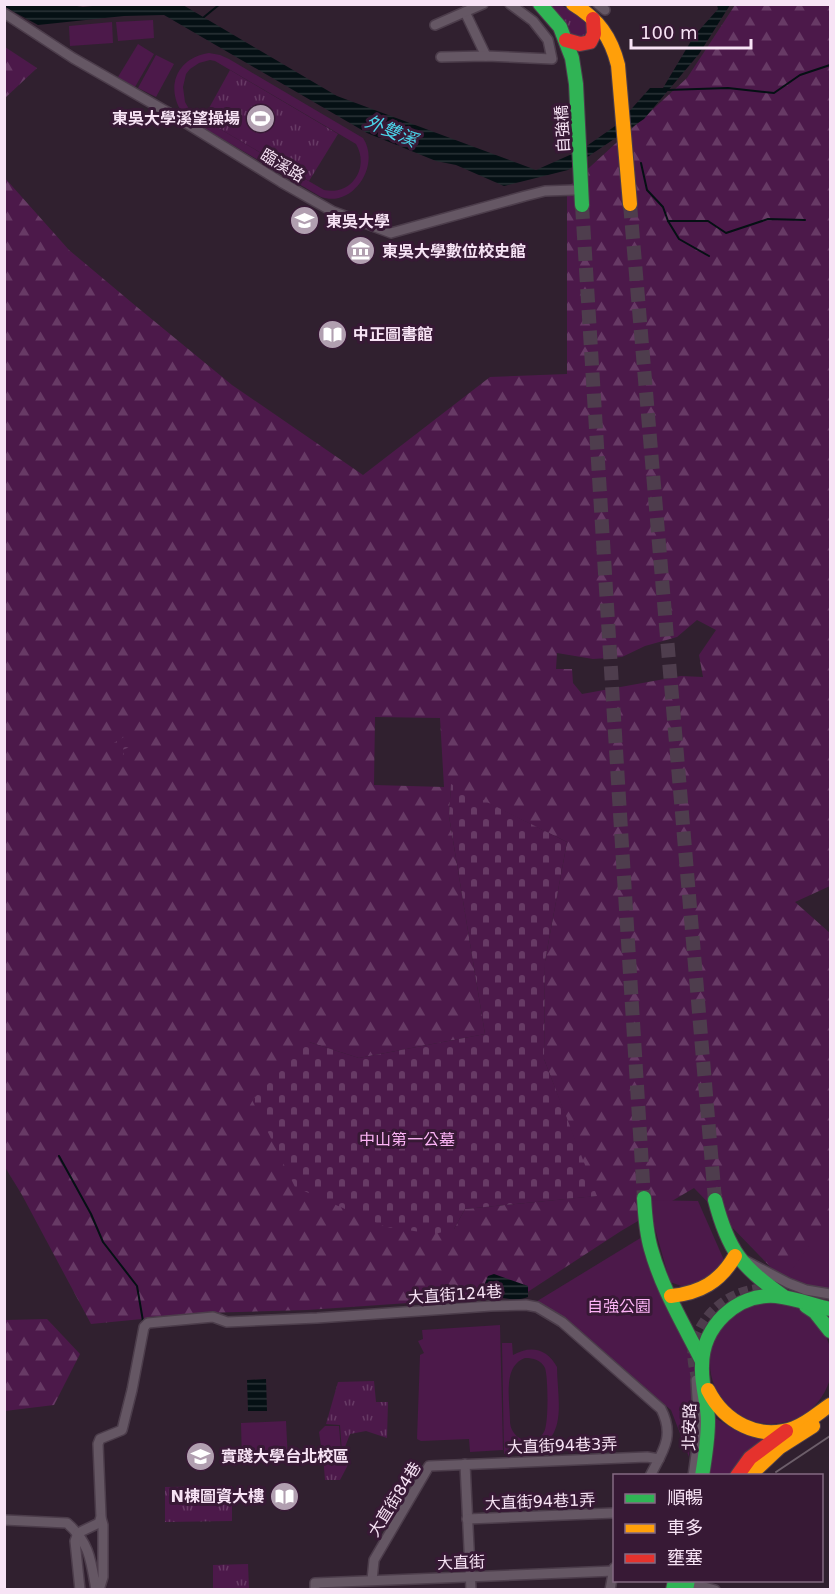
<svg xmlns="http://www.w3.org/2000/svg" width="835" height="1594" viewBox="0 0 835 1594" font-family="'DejaVu Sans','Noto Sans TC',sans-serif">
  <defs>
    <pattern id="grass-tufts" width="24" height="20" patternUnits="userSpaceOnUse" patternTransform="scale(1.5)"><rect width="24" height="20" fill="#4c194a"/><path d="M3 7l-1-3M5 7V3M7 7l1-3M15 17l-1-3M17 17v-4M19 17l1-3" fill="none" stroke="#673a65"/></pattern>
    <pattern id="forest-firs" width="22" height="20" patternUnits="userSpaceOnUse" patternTransform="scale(1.5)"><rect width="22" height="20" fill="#4c194a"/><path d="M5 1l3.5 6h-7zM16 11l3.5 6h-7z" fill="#673a65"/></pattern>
    <pattern id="cemetery-stones" width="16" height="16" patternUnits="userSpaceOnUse" patternTransform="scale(1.5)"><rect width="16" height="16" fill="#4c194a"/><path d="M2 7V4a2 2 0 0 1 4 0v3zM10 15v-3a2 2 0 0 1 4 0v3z" fill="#673a65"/></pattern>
    <pattern id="water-rules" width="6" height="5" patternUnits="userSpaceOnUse" patternTransform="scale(1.5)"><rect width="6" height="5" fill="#051014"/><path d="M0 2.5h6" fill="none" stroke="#2a3337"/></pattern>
  </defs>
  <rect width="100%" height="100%" fill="#30202f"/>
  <!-- grass -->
  <g fill="url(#grass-tufts)">
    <polygon points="546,5 561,5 587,21 591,37 571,38"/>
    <polygon points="230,70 338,134 309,181 203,119"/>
    <polygon points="374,1381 376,1402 388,1402 387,1438 366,1431 350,1434 345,1447 350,1461 340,1480 325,1480 323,1455 342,1452 340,1425 326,1424 338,1382"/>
    <polygon points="232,1486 232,1521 165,1522 165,1487"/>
    <polygon points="248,1564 249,1589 213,1589 213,1565"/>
  </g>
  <!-- forest -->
  <g fill="url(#forest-firs)" fill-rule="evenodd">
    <path d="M735 5H830V886L795 902 830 933V1277L783 1280 694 1188 621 1231 523 1295 307 1310 203 1313 91 1324 22 1195 5 1167 4 177 69 250 137 307 232 385 363 475 490 377 567 374V188L687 78ZM697 620 716 630 699 655 703 677 681 676 582 694 573 683 572 669H556L557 653 593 659 622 657 645 646 677 637ZM375 717 440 718 444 787 374 785ZM451 785 567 842 545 961 544 1059 596 1196 465 1209 454 1229 309 1042 359 1058 485 1034 449 816Z"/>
    <polygon points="5,47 37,68 5,98"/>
    <polygon points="47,1319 80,1354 54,1405 5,1411 5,1320"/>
  </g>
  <!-- cemetery -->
  <g fill="url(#cemetery-stones)">
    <polygon points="124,737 130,747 122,750 125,757 114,753 112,744"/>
    <polygon points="451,784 567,842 545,961 544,1059 597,1196 465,1209 454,1229 435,1234 386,1227 295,1187 252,1100 309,1042 359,1058 485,1034 449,816"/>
  </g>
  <!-- park -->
  <g fill="#4c194a" fill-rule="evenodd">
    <polygon points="153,20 154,38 118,41 116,22"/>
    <polygon points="112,22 113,43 70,46 69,26"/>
    <polygon points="138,44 154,54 135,87 118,77"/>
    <path d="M209 53 220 55 229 59 363 138C381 165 353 208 321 197L185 117C164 90 175 58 209 53ZM210 60 215 61 356 144C370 168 351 196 324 190L203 119 189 109 185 102 183 87 186 74 190 69 199 63Z"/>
    <polygon points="156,55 174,64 156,97 138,88"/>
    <polygon points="647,1200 698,1201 727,1267 690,1289 670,1282"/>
    <polygon points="830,1228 830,1292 799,1285 789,1274 809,1246"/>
    <polygon points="647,1234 695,1361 689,1457 671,1410 554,1313 534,1303"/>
    <circle cx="771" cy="1363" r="61"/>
    <polygon points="500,1325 503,1450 470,1452 469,1439 421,1441 417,1439 420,1355 424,1353 418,1341 423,1339 422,1330"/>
    <path d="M502 1343H512L513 1355C530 1345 547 1348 557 1367 557 1398 569 1438 532 1451L516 1445 512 1442V1453L504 1454ZM525 1358C533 1358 541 1360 545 1368 548 1376 549 1424 544 1432 534 1450 510 1439 510 1421 510 1401 502 1366 525 1358Z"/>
    <polygon points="712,1416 735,1430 763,1439 734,1475 710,1476 715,1439"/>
    <polygon points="286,1421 288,1461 242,1463 241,1423"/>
    <polygon points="325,1426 339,1426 341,1451 322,1453 319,1432"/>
  </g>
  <!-- water -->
  <g fill="url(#water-rules)">
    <polygon points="65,4 83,7 111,4 183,5 337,96 536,170 581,150 618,124 650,88 663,88 694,36 718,9 717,5 730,5 699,54 644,119 568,170 504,186 456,165 436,161 367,133 164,15 124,16 38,25 5,7 4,5"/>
    <path d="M494 1274 528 1286V1297C516 1302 498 1298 487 1292L485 1283 488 1276Z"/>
    <polygon points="266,1379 267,1411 248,1411 247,1380"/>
  </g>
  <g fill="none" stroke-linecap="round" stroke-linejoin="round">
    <!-- stream -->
    <g stroke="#051014" stroke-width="2">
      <polyline points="204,17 220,4"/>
      <polyline points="667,90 728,88 774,93 800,75 830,65"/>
      <polyline points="641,163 647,190 663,207 668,221 708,221 726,233 768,219 805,220"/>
      <polyline points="668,221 679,239 709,256"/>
      <polyline points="59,1156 91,1214 103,1242 137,1286 143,1321"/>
    </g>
    <!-- street-tunnel -->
    <path stroke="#4e3d4d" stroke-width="9" stroke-dasharray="9 4.5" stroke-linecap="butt" d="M696 1380C694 1371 691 1360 692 1351 698 1313 732 1286 770 1288"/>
    <!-- secondary-tunnel -->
    <g stroke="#4e3d4d" stroke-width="14" stroke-dasharray="14 7" stroke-linecap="butt">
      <polyline points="630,204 715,1200"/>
      <polyline points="582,205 644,1198"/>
    </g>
    <defs>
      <g id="street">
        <polyline points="598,4 605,10"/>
        <polyline points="465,12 486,56"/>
        <polyline points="4,13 73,58 176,117 281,182 332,211 391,233 525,196 545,191 575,190"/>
        <polyline points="435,25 483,4"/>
        <polyline points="441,57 486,56 552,59 548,40 533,21 510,4"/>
        <polyline points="744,1260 788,1283 806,1290 830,1294"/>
        <polyline points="465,1464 471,1590"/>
        <polyline points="693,1476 699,1433 696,1380"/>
        <polyline points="467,1519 614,1513"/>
        <path d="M4 1520 67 1523C90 1543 91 1561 96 1590"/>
        <path d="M78 1533 99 1523 101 1517 98 1444 100 1439 122 1430 132 1390 144 1327 148 1323 213 1317 227 1322 317 1318 491 1306 526 1305 537 1307 562 1322 661 1409C675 1436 663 1451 650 1476"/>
        <polyline points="78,1533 75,1541 80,1590"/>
        <polyline points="372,1580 374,1560 429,1466 647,1457 659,1459"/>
        <polyline points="683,1581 715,1590"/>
        <polyline points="99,1590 103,1577 103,1525 101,1518"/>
        <polyline points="315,1590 315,1583 614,1571"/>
        <polyline points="610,1590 614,1568"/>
      </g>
      <g id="fast">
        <polyline points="540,4 560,27 572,58 576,84 582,205"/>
        <path d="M644 1198C645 1215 646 1232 651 1249 662 1289 684 1325 702 1361"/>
        <path d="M715 1200C728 1250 741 1267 783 1296"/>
        <polyline points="806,1306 815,1312 830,1331"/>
        <path d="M702 1476C705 1458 708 1440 708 1421 708 1403 701 1385 702 1366 702 1327 736 1293 776 1296 795 1298 812 1305 830 1309"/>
        <polyline points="673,1590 675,1580"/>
        <polyline points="686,1590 688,1580"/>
      </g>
      <g id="slow">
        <path d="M573 4C598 19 611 37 618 65L630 204"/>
        <path d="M671 1296C700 1293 720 1282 735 1256"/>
        <path d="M708 1390C724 1422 759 1441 794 1428 808 1423 818 1413 830 1405"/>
        <polyline points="749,1476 780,1447 813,1426"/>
      </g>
      <g id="jam">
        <polyline points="566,40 580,44 590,42 594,34 593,19"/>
        <polyline points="737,1476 750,1458 786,1431"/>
      </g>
    </defs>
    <!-- street casing -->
    <use href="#street" stroke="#4c3d4b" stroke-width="12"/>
    <!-- fast casing -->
    <use href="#fast" stroke="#4c3d4b" stroke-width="16"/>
    <!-- slow casing -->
    <use href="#slow" stroke="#4c3d4b" stroke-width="16"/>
    <!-- jam casing -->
    <use href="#jam" stroke="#4c3d4b" stroke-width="16"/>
    <!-- street -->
    <use href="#street" stroke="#655764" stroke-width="9"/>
    <!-- fast -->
    <use href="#fast" stroke="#30b455" stroke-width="14"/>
    <!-- slow -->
    <use href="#slow" stroke="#ff9f0a" stroke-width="14"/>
    <!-- jam -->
    <use href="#jam" stroke="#e5322d" stroke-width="14"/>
    <!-- rail -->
    <polyline stroke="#6c5e6a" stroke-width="2" points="776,1472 830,1436"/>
  </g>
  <!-- icons -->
  <defs>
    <symbol id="stadium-disc" viewBox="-11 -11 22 22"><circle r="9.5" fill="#b19fb0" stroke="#371935"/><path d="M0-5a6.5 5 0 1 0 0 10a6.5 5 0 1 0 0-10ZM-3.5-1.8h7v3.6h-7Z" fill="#fff"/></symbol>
    <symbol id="university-disc" viewBox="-11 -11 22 22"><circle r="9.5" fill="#b19fb0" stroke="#371935"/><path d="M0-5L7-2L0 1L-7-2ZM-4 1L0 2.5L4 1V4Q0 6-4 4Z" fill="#fff"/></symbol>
    <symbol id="museum-disc" viewBox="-11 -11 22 22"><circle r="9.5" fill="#b19fb0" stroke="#371935"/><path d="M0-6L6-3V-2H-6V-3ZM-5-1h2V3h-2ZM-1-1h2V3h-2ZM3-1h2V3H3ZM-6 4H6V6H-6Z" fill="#fff"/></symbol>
    <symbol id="library-disc" viewBox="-11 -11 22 22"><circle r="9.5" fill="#b19fb0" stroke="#371935"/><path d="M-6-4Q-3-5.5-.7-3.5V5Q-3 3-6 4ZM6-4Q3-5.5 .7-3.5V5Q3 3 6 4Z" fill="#fff"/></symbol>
  </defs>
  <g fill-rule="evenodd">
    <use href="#stadium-disc" x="244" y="102" width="33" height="33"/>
    <use href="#university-disc" x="288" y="204" width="33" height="33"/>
    <use href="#museum-disc" x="344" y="234" width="33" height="33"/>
    <use href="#library-disc" x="316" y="318" width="33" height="33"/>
    <use href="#university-disc" x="184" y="1440" width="33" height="33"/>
    <use href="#library-disc" x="268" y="1480" width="33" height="33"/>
  </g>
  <g text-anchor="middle" stroke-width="6" stroke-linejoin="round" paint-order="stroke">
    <!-- poi labels -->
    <g font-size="16" font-weight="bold" fill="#f7e3f5" stroke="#371935" text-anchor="start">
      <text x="240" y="124" text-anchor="end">東吳大學溪望操場</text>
      <text x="326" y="227">東吳大學</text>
      <text x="382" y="257">東吳大學數位校史館</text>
      <text x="353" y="340">中正圖書館</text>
      <text x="221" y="1462">實踐大學台北校區</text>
      <text x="264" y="1502" text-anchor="end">N棟圖資大樓</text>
    </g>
    <!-- street labels -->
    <g font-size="16" fill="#f7e3f5" stroke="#371935">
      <text transform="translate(562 129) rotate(-93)" y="6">自強橋</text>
      <text transform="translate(283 165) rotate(31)" y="6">臨溪路</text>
      <text transform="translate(455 1294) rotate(-4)" y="6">大直街124巷</text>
      <text transform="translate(689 1427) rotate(-89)" y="6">北安路</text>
      <text transform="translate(562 1445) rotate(-2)" y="6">大直街94巷3弄</text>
      <text transform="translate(394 1499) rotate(-58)" y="6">大直街84巷</text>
      <text transform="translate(540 1501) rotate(-2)" y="6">大直街94巷1弄</text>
      <text transform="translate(461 1562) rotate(-2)" y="6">大直街</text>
    </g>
    <!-- park labels -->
    <g font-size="16" fill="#fcb4f6" stroke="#371935">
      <text x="407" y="1145">中山第一公墓</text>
      <text x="619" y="1312">自強公園</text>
    </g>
    <!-- water labels -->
    <g font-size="18" font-style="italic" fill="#4bd4e9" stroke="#371935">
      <text transform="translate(391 131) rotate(23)" y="6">外雙溪</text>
    </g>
  </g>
  <!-- border -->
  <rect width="835" height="1594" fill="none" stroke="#f7e3f5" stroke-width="12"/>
  <!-- legend -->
  <rect x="613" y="1474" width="210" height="108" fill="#371935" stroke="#846a82" stroke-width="1.5"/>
  <rect x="625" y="1494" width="30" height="9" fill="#30b455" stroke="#846a82" stroke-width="1.5"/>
  <text x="667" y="1504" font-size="18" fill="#f7e3f5">順暢</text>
  <rect x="625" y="1524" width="30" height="9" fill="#ff9f0a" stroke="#846a82" stroke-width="1.5"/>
  <text x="667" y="1534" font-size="18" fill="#f7e3f5">車多</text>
  <rect x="625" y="1554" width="30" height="9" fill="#e5322d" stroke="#846a82" stroke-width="1.5"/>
  <text x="667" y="1564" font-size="18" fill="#f7e3f5">壅塞</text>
  <!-- scale -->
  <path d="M631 39v9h120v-9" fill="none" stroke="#f7e3f5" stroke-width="3"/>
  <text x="640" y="39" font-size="18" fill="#f7e3f5" stroke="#371935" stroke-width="4.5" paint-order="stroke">100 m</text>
</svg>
